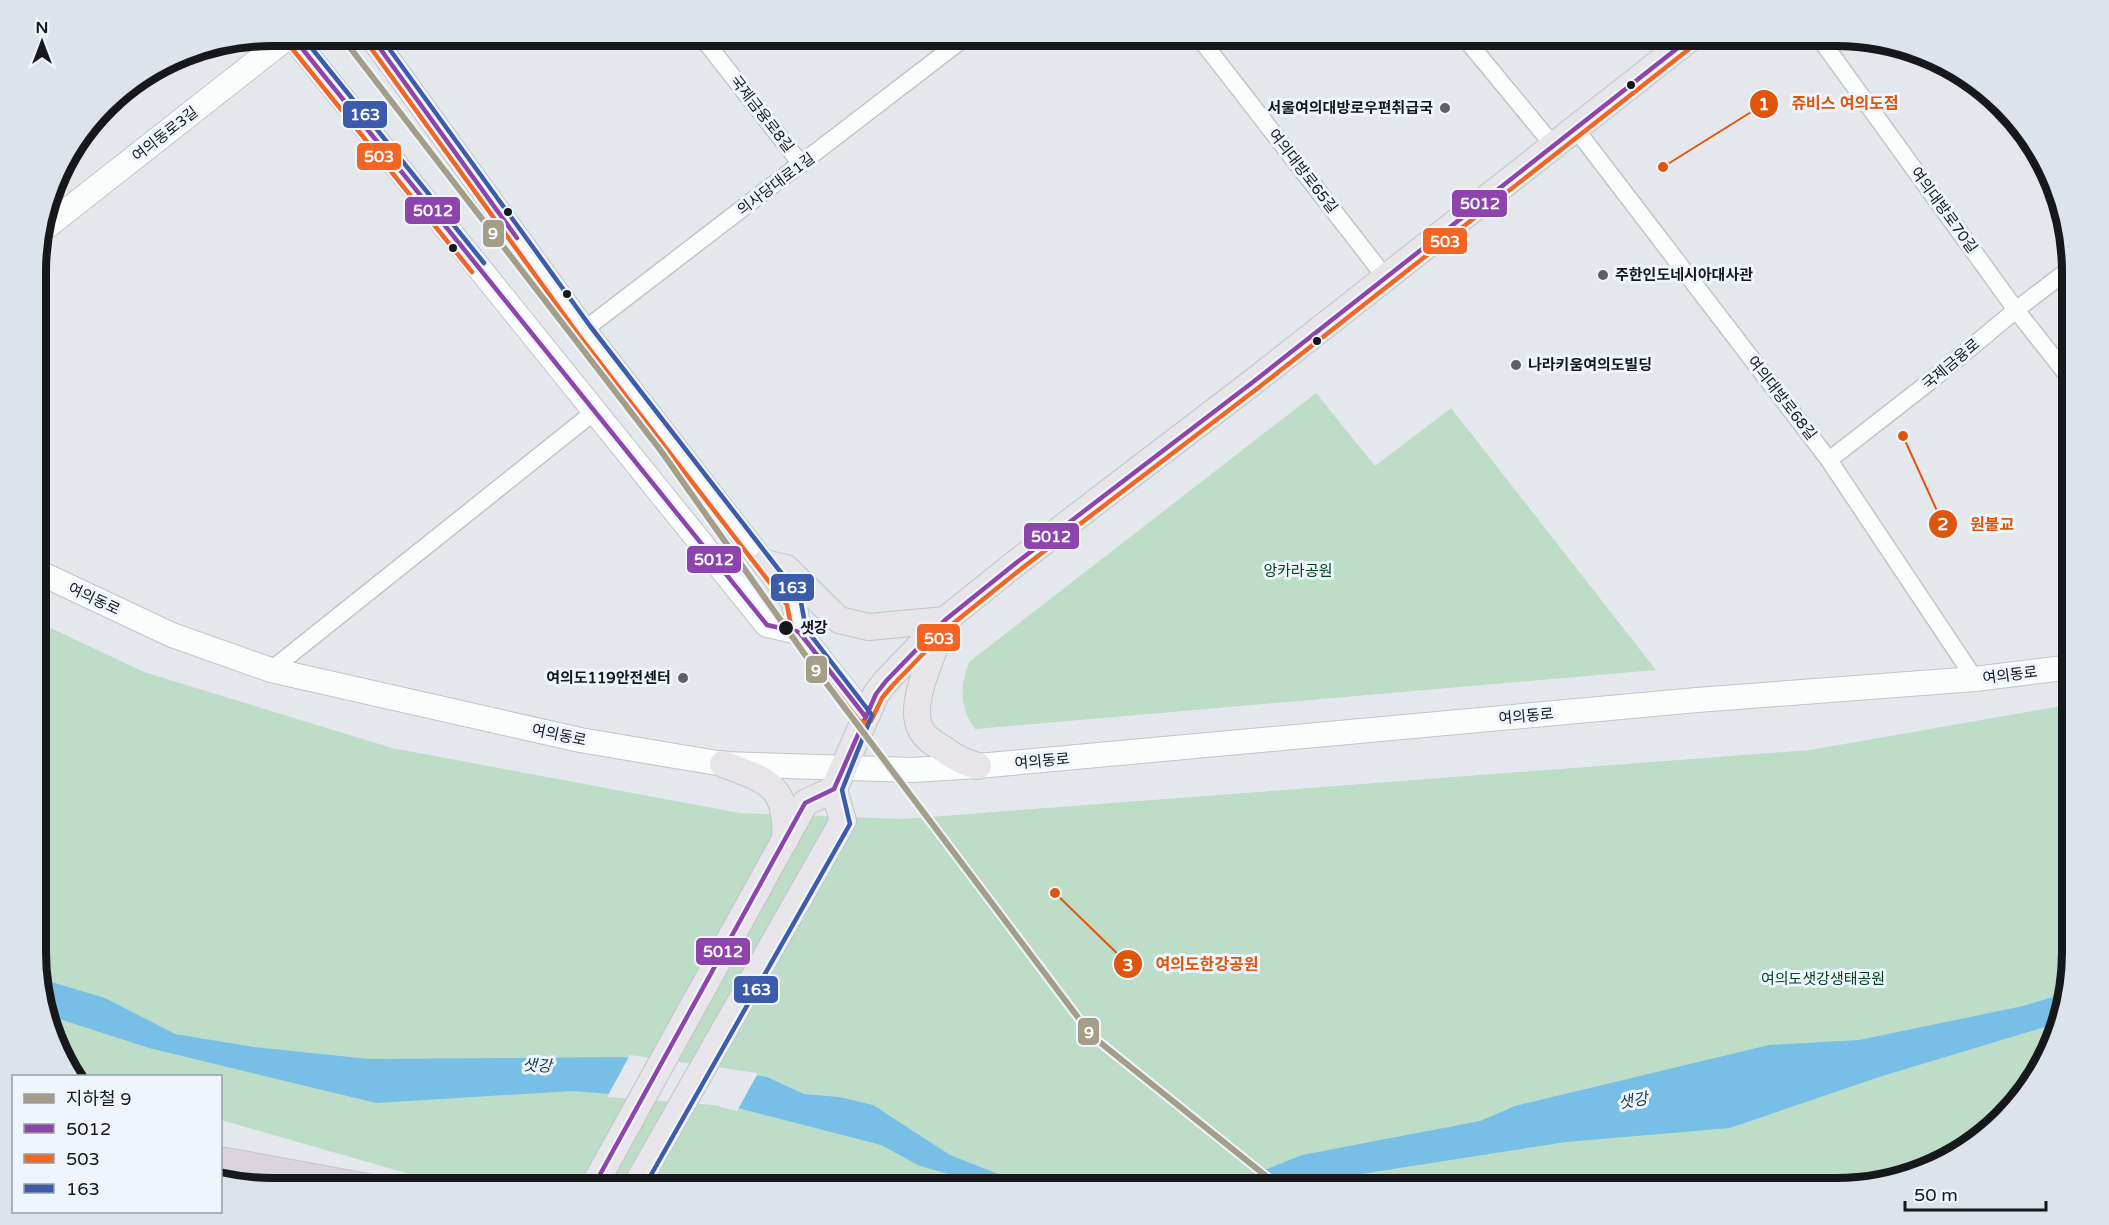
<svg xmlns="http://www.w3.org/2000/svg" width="2109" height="1225" viewBox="0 0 2109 1225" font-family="'Varela Round','Noto Sans KR',sans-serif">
  <rect width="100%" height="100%" fill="#e4e8ec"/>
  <!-- green -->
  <g fill="#bdddc8">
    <path d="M1316 393 1375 466 1451 408 1656 670 975 729C959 707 960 687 969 662Z"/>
    <polygon points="38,622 144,672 392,748 740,813 902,819 1810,750 2072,704 2073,967 2041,1071 2003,1120 1955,1157 1851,1189 462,1189 221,1120 220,1076 73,1076 38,983"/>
  </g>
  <!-- water -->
  <g fill="#77bfe6">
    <polygon points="38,978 105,998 175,1034 254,1047 369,1059 621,1057 767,1077 804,1094 839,1097 873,1105 950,1155 1006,1177 1091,1189 1002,1189 920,1166 881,1145 714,1102 572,1091 376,1103 149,1048 50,1016 38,983"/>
    <polygon points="2064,994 2055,1024 1879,1077 1730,1128 1566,1142 1266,1189 1144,1189 1257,1173 1302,1155 1480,1121 1515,1106 1769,1045 1859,1040 2023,1006"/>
  </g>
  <!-- pier -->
  <polygon fill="#e4e8ec" points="630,1055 758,1073 737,1111 714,1105 607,1097"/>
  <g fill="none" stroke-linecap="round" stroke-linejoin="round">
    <defs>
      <g id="street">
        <polyline points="701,36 801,164"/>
        <polyline points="1198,36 1385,277"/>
        <polyline points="1463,36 1553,145"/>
        <polyline points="1818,36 2016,310 2072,381"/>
        <polyline points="1575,128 1829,460 1975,679"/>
        <polyline points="584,330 967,36"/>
        <polyline points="1829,460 1928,383 2016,310 2072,267"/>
        <polyline points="271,670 594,412"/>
      </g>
      <g id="secondary">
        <polyline points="292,36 767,625 799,632"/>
        <polyline points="371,36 584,330 794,602 799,632 865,716"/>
        <polyline points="41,231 289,36"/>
        <polyline points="38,572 172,635 271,670 580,740 723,764 913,770 978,766 1697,700 1975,679 2072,667"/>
      </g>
      <g id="primary">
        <polyline points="765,563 786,568 839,620 869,627 945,620"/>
        <path d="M942 629C933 655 907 705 921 730 926 739 934 743 942 748 954 757 964 763 978 766"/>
        <path d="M723 764C768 781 788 785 785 840"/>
        <polyline points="592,1189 805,803 834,789"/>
        <polyline points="634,1189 843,821 834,789 876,694 886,681 945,620 1016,563 1253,382 1693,36"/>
      </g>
      <polyline id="highway" points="220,1162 367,1189"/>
    </defs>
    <!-- street casing -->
    <use href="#street" stroke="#c2c4c6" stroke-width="19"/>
    <!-- secondary casing -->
    <use href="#secondary" stroke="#c2c4c6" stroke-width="26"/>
    <!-- primary casing -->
    <use href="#primary" stroke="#c2c4c6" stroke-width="28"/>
    <!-- highway casing -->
    <use href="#highway" stroke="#c2c4c6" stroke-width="32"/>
    <!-- street -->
    <use href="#street" stroke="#fbfcfc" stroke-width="16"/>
    <!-- secondary -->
    <use href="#secondary" stroke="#fbfcfc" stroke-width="24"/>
    <!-- primary -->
    <use href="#primary" stroke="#e7e5ea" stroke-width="26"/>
    <!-- highway -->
    <use href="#highway" stroke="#dbd4de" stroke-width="30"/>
    <defs>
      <g id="bus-1">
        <polyline points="292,36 767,625 799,632 865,716"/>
        <polyline points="371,36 517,238"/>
        <polyline points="592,1189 805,803 834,789 876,694 886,681 945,620 1016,563 1253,382 1693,36"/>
      </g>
      <g id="bus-2">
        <polyline points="365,40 578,334 787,605 793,636 859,721 865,723 871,721 882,698 892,686 950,626 1021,569 1258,388 1698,42"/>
        <polyline points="286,41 472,272"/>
      </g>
      <g id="bus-3">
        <polyline points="302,36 484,263"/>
        <polyline points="380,36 590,326 800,597 806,629 872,715 842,790 850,824 643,1189"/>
      </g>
    </defs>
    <!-- bus-1 casing -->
    <use href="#bus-1" stroke="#eef5fc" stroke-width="9"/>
    <!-- bus-2 casing -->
    <use href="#bus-2" stroke="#eef5fc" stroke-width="9"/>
    <!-- bus-3 casing -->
    <use href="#bus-3" stroke="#eef5fc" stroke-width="9"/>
    <!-- bus-1 -->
    <use href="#bus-1" stroke="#8e44ad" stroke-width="4.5"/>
    <!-- bus-2 -->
    <use href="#bus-2" stroke="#f26522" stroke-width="4.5"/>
    <!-- bus-3 -->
    <use href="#bus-3" stroke="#3d5bab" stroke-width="4.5"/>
    <defs>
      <polyline id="metro-1" points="341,36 661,451 808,659 1092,1036 1282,1189"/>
    </defs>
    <!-- metro-1 casing -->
    <use href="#metro-1" stroke="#eef5fc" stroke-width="10"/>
    <!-- metro-1 -->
    <use href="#metro-1" stroke="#a49d87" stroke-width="6"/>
  </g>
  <!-- markers -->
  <g fill="#16181b" stroke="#eef5fc" stroke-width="2">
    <circle cx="1631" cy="85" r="5"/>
    <circle cx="508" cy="212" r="5"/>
    <circle cx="453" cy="248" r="5"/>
    <circle cx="567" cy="294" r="5"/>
    <circle cx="1317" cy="341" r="5"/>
    <circle cx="786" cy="628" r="8"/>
  </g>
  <g fill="#5e6164" stroke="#eef5fc" stroke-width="2">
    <circle cx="1445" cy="108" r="6"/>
    <circle cx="1603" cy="275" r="6"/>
    <circle cx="1516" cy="365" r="6"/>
    <circle cx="683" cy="678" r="6"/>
  </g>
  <g text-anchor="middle" stroke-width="6" stroke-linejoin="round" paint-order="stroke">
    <!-- poi labels -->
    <g font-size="15" font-weight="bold" fill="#16181b" stroke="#eef5fc" text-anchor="end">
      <text x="1433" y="113">서울여의대방로우편취급국</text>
      <text x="1615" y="280" text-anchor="start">주한인도네시아대사관</text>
      <text x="1528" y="370" text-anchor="start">나라키움여의도빌딩</text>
      <text x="671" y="683">여의도119안전센터</text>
    </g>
    <!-- street labels -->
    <g font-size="15" fill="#16181b" stroke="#eef5fc">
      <text transform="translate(762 114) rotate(52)" y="5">국제금융로8길</text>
      <text transform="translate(165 134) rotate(-38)" y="5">여의동로3길</text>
      <text transform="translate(1303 171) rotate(52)" y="5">여의대방로65길</text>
      <text transform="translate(776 184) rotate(-37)" y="5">의사당대로1길</text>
      <text transform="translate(1944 210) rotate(54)" y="5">여의대방로70길</text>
      <text transform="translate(1951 364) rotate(-40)" y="5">국제금융로</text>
      <text transform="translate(1782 398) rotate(52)" y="5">여의대방로68길</text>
      <text transform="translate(94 599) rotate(25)" y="5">여의동로</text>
      <text transform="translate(2010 675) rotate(-7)" y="5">여의동로</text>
      <text transform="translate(1526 716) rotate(-5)" y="5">여의동로</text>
      <text transform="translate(559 735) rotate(12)" y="5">여의동로</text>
      <text transform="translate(1042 761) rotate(-5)" y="5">여의동로</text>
    </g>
    <!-- park labels -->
    <g font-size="15" fill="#00441d" stroke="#eef5fc">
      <text x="1298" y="576">앙카라공원</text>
      <text x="1823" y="984">여의도샛강생태공원</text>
    </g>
    <!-- stop labels -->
    <g font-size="15" font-weight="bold" fill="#16181b" stroke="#eef5fc" text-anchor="start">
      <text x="800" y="633">샛강</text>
    </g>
    <!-- water labels -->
    <g font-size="16" font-style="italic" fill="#103b51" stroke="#eef5fc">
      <text transform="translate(537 1065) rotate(3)" y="6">샛강</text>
      <text transform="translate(1633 1100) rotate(-10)" y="6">샛강</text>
    </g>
  </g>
  <!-- crop -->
  <path d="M0 0H2109V1225H0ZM272 46H1836A226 226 0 0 1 2062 272V952A226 226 0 0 1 1836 1178H272A226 226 0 0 1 46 952V272A226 226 0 0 1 272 46Z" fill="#dde3ea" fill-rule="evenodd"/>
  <path fill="none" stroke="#16181b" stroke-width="8" d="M272 46H1836A226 226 0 0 1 2062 272V952A226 226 0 0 1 1836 1178H272A226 226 0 0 1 46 952V272A226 226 0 0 1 272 46Z"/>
  <!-- callouts -->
  <path fill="none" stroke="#de560d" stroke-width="2" d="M1663 167L1764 104M1903 436L1943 524M1055 893L1128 964"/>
  <g fill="#de560d" stroke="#eef5fc" stroke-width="2">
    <circle cx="1663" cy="167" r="6"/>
    <circle cx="1903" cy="436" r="6"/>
    <circle cx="1055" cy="893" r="6"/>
    <circle cx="1764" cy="104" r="15"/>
    <circle cx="1943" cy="524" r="15"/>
    <circle cx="1128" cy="964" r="15"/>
  </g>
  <g font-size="18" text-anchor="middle" font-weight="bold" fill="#fff">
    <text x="1764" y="110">1</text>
    <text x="1943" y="530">2</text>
    <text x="1128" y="971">3</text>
  </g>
  <g font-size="16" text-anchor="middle" font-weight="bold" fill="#de560d" stroke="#eef5fc" stroke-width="6" stroke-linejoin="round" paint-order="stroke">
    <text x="1845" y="109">쥬비스 여의도점</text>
    <text x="1992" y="530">원불교</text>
    <text x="1207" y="970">여의도한강공원</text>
  </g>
  <g stroke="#eef5fc" stroke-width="2">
    <rect x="342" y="100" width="46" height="29" rx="6" fill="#3d5bab"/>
    <rect x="356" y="142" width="46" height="29" rx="6" fill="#f26522"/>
    <rect x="1451" y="189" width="57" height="29" rx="6" fill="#8e44ad"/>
    <rect x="404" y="196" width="57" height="29" rx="6" fill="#8e44ad"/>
    <rect x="482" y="219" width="23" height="29" rx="6" fill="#a49d87"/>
    <rect x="1422" y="227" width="46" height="28" rx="6" fill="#f26522"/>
    <rect x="1023" y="522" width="57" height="28" rx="6" fill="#8e44ad"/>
    <rect x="686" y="545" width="56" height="29" rx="6" fill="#8e44ad"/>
    <rect x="770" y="573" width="45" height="29" rx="6" fill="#3d5bab"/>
    <rect x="916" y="623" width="45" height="29" rx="6" fill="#f26522"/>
    <rect x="805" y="655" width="23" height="29" rx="6" fill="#a49d87"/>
    <rect x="695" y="937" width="56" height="29" rx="6" fill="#8e44ad"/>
    <rect x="733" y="975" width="46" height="29" rx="6" fill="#3d5bab"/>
    <rect x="1077" y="1017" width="23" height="29" rx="6" fill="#a49d87"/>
  </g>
  <g font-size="16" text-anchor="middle" font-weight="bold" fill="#fff">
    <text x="365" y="120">163</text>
    <text x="379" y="162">503</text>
    <text x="1480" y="209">5012</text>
    <text x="433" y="216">5012</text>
    <text x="493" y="239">9</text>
    <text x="1445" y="247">503</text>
    <text x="1051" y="542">5012</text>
    <text x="714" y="565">5012</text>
    <text x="792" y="593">163</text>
    <text x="939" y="644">503</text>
    <text x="816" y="676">9</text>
    <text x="723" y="957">5012</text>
    <text x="756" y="995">163</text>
    <text x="1089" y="1038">9</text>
  </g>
  <!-- legend -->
  <rect x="12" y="1075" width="210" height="138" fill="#eef5fc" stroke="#989da2" stroke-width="1.5"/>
  <rect x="24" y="1094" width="30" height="9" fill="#a49d87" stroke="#989da2" stroke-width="1.5"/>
  <text x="66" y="1105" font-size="18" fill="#16181b">지하철 9</text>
  <rect x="24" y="1124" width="30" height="9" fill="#8e44ad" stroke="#989da2" stroke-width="1.5"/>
  <text x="66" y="1135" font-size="18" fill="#16181b">5012</text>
  <rect x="24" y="1154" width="30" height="9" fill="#f26522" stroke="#989da2" stroke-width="1.5"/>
  <text x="66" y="1165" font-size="18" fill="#16181b">503</text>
  <rect x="24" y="1184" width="30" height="9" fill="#3d5bab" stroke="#989da2" stroke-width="1.5"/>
  <text x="66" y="1195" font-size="18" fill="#16181b">163</text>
  <!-- north arrow -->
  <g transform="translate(42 42)" stroke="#eef5fc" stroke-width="4.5" paint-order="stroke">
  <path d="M0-4.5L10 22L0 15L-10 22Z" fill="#16181b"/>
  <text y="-9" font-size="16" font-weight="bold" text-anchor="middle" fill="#16181b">N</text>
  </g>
  <!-- scale -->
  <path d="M1905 1201v9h141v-9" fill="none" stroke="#16181b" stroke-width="3"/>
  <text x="1914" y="1201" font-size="18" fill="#16181b" stroke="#eef5fc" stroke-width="4.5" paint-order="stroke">50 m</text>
</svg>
